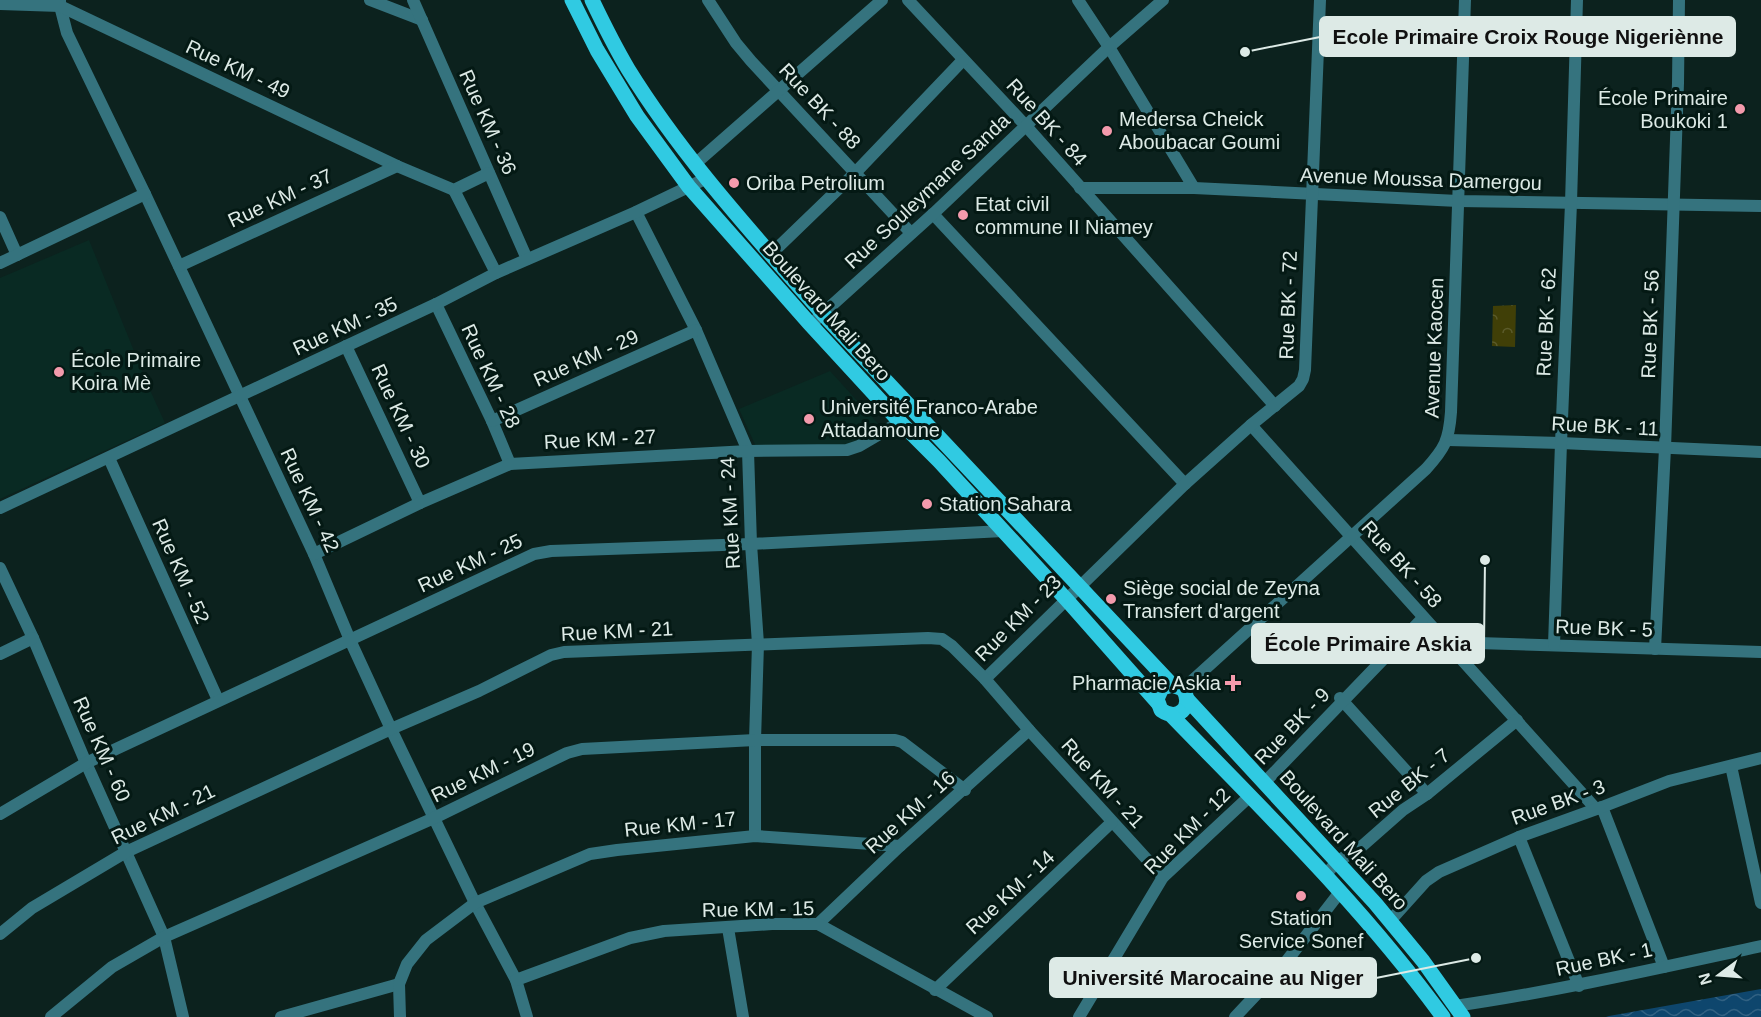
<svg xmlns="http://www.w3.org/2000/svg" width="1761" height="1017" viewBox="0 0 1761 1017" font-family="Helvetica,sans-serif">
  <defs>
    <pattern id="park-crowns" width="20" height="18" patternUnits="userSpaceOnUse" patternTransform="scale(1.5)"><rect width="20" height="18" fill="#403f07"/><path d="M2 6a3 3 0 1 1 6 0M12 15a3 3 0 1 1 6 0" fill="none" stroke="#5b5b2b"/></pattern>
    <pattern id="water-waves" width="16" height="10" patternUnits="userSpaceOnUse" patternTransform="scale(1.5)"><rect width="16" height="10" fill="#0e466d"/><path d="M0 5q4-4 8 0t8 0" fill="none" stroke="#316182"/></pattern>
  </defs>
  <rect width="100%" height="100%" fill="#0c221e"/>
  <!-- built -->
  <g fill="#092a23">
    <polygon points="89,240 149,388 165,423 0,499 0,278"/>
    <polygon points="830,371 883,429 850,448 757,449 739,409"/>
  </g>
  <!-- park -->
  <polygon fill="url(#park-crowns)" points="1516,305 1515,347 1492,346 1493,306"/>
  <!-- water -->
  <polygon fill="url(#water-waves)" points="1761,989 1761,1017 1606,1017 1609,1016"/>
  <g fill="none" stroke-linecap="round" stroke-linejoin="round">
    <!-- minor -->
    <g stroke="#35737e" stroke-width="12">
      <polyline points="60,0 60,6 67,33 145,194 314,554 350,640 391,729 475,903 516,980 527,1017"/>
      <polyline points="370,0 422,20"/>
      <polyline points="413,0 527,259"/>
      <polyline points="708,0 736,43 751,61 911,233"/>
      <polyline points="908,0 1026,126 1275,406"/>
      <polyline points="1078,0 1109,47 1194,188"/>
      <polyline points="0,4 60,6 397,166 454,190 489,173"/>
      <polyline points="695,164 882,0"/>
      <polyline points="1080,188 1194,188 1458,201 1761,206"/>
      <polyline points="454,190 496,273"/>
      <polyline points="636,212 696,330 748,451 751,544 758,644 755,740 755,836"/>
      <polyline points="933,214 1185,484"/>
      <polyline points="0,217 17,255"/>
      <polyline points="771,254 856,172 963,60"/>
      <polyline points="0,263 145,194"/>
      <polyline points="179,266 397,166"/>
      <polyline points="436,304 492,421 510,464"/>
      <polyline points="810,325 933,214 1109,47 1163,0"/>
      <polyline points="346,346 420,503"/>
      <polyline points="492,421 696,330"/>
      <polyline points="1251,425 1596,809"/>
      <polyline points="1448,440 1561,443 1761,452"/>
      <polyline points="109,458 218,700"/>
      <polyline points="0,508 436,304 496,273 636,212 707,178"/>
      <polyline points="314,554 420,503 510,464 748,451 847,450 859,446 900,422"/>
      <polyline points="0,568 33,638 86,763 164,937 183,1017"/>
      <polyline points="1446,642 1761,652"/>
      <polyline points="1554,645 1561,443 1571,203 1577,0"/>
      <polyline points="1655,649 1665,448 1678,83 1679,0"/>
      <polyline points="0,654 33,638"/>
      <polyline points="985,679 1185,484 1251,425 1299,386 1303,379 1305,370 1320,0"/>
      <path d="M1183 689 1426 469C1445 448 1449 440 1451 412L1465 0"/>
      <polyline points="1340,698 1427,794"/>
      <polyline points="1731,766 1761,903"/>
      <polyline points="1264,783 1423,618"/>
      <polyline points="1602,807 1664,967"/>
      <polyline points="0,814 86,763 534,554 551,551 751,544 1003,531"/>
      <polyline points="1519,837 1579,986"/>
      <polyline points="1325,875 1338,861 1361,847 1403,810 1427,794 1517,720"/>
      <polyline points="1390,921 1426,881 1439,872 1519,837 1602,807 1669,781 1761,758"/>
      <polyline points="818,924 900,846 1029,730"/>
      <polyline points="728,928 743,1017"/>
      <polyline points="0,934 32,908 126,852 391,729 479,691 551,655 564,652 928,638 942,639 952,646 985,679 1029,730 1163,877"/>
      <polyline points="516,980 630,938 664,931 772,924 818,924 987,1017"/>
      <polyline points="935,990 1112,822"/>
      <path d="M1455 1006C1558 991 1659 968 1761 946"/>
      <polyline points="51,1017 112,967 164,937 434,818 567,753 582,749 755,740 895,740 902,742 965,790"/>
      <polyline points="281,1017 399,984"/>
      <polyline points="400,1017 399,984 407,964 426,940 475,903 590,854 617,850 755,836 900,846"/>
      <polyline points="1079,1017 1163,877 1250,796"/>
      <polyline points="1235,1017 1282,967 1340,892"/>
    </g>
    <!-- major -->
    <g stroke="#30cae2" stroke-width="15">
      <polyline points="572,0 597,50 637,116 689,187 809,323 900,422 939,461 1066,599 1158,703"/>
      <path d="M592 0C603 23 615 47 628 69 683 158 755 236 823 314L1172 685 1183 689C1194 707 1178 722 1161 710L1157 699 1162 688 1172 685"/>
      <polyline points="1187,699 1375,903 1423,961 1463,1017"/>
      <path d="M1171 715C1265 812 1363 907 1443 1017"/>
    </g>
  </g>
  <!-- markers -->
  <g fill="#f39aac" stroke="#041914" stroke-width="2">
    <circle cx="1740" cy="109" r="6"/>
    <circle cx="1107" cy="131" r="6"/>
    <circle cx="734" cy="183" r="6"/>
    <circle cx="963" cy="215" r="6"/>
    <circle cx="59" cy="372" r="6"/>
    <circle cx="809" cy="419" r="6"/>
    <circle cx="927" cy="504" r="6"/>
    <circle cx="1111" cy="599" r="6"/>
    <path d="M1230 674h6v6h6v6h-6v6h-6v-6h-6v-6h6z"/>
    <circle cx="1301" cy="896" r="6"/>
  </g>
  <g text-anchor="middle" stroke-width="6" stroke-linejoin="round" paint-order="stroke">
    <!-- street labels -->
    <g font-size="20" fill="#ddeae6" stroke="#041914">
      <text transform="translate(238 69) rotate(25)" y="7">Rue KM - 49</text>
      <text transform="translate(820 106) rotate(47)" y="7">Rue BK - 88</text>
      <text transform="translate(488 122) rotate(66)" y="7">Rue KM - 36</text>
      <text transform="translate(1047 122) rotate(48)" y="7">Rue BK - 84</text>
      <text transform="translate(1421 179) rotate(2)" y="7">Avenue Moussa Damergou</text>
      <text transform="translate(927 191) rotate(-43)" y="7">Rue Souleymane Sanda</text>
      <text transform="translate(280 198) rotate(-25)" y="7">Rue KM - 37</text>
      <text transform="translate(1288 305) rotate(-88)" y="7">Rue BK - 72</text>
      <text transform="translate(827 311) rotate(48)" y="7">Boulevard Mali Bero</text>
      <text transform="translate(1546 322) rotate(-87)" y="7">Rue BK - 62</text>
      <text transform="translate(1650 324) rotate(-88)" y="7">Rue BK - 56</text>
      <text transform="translate(345 326) rotate(-25)" y="7">Rue KM - 35</text>
      <text transform="translate(1434 348) rotate(-88)" y="7">Avenue Kaocen</text>
      <text transform="translate(586 358) rotate(-24)" y="7">Rue KM - 29</text>
      <text transform="translate(491 376) rotate(65)" y="7">Rue KM - 28</text>
      <text transform="translate(401 416) rotate(65)" y="7">Rue KM - 30</text>
      <text transform="translate(1605 426) rotate(3)" y="7">Rue BK - 11</text>
      <text transform="translate(600 439) rotate(-3)" y="7">Rue KM - 27</text>
      <text transform="translate(310 500) rotate(65)" y="7">Rue KM - 42</text>
      <text transform="translate(730 513) rotate(-93)" y="7">Rue KM - 24</text>
      <text transform="translate(470 563) rotate(-25)" y="7">Rue KM - 25</text>
      <text transform="translate(1402 564) rotate(48)" y="7">Rue BK - 58</text>
      <text transform="translate(181 571) rotate(66)" y="7">Rue KM - 52</text>
      <text transform="translate(1018 618) rotate(-45)" y="7">Rue KM - 23</text>
      <text transform="translate(1604 628) rotate(2)" y="7">Rue BK - 5</text>
      <text transform="translate(617 631) rotate(-3)" y="7">Rue KM - 21</text>
      <text transform="translate(1292 726) rotate(-46)" y="7">Rue BK - 9</text>
      <text transform="translate(102 749) rotate(66)" y="7">Rue KM - 60</text>
      <text transform="translate(483 772) rotate(-26)" y="7">Rue KM - 19</text>
      <text transform="translate(1103 783) rotate(48)" y="7">Rue KM - 21</text>
      <text transform="translate(1409 783) rotate(-39)" y="7">Rue BK - 7</text>
      <text transform="translate(1558 802) rotate(-20)" y="7">Rue BK - 3</text>
      <text transform="translate(910 812) rotate(-42)" y="7">Rue KM - 16</text>
      <text transform="translate(163 814) rotate(-26)" y="7">Rue KM - 21</text>
      <text transform="translate(680 824) rotate(-6)" y="7">Rue KM - 17</text>
      <text transform="translate(1187 831) rotate(-45)" y="7">Rue KM - 12</text>
      <text transform="translate(1344 840) rotate(48)" y="7">Boulevard Mali Bero</text>
      <text transform="translate(1010 892) rotate(-43)" y="7">Rue KM - 14</text>
      <text transform="translate(758 909) rotate(-1)" y="7">Rue KM - 15</text>
      <text transform="translate(1604 959) rotate(-12)" y="7">Rue BK - 1</text>
    </g>
    <!-- poi labels -->
    <g font-size="20" fill="#ddeae6" stroke="#041914" text-anchor="start">
      <text x="1728" y="105" text-anchor="end">École Primaire<tspan x="1728" dy="23">Boukoki 1</tspan></text>
      <text x="1119" y="126">Medersa Cheick<tspan x="1119" dy="23">Aboubacar Goumi</tspan></text>
      <text x="746" y="190">Oriba Petrolium</text>
      <text x="975" y="211">Etat civil<tspan x="975" dy="23">commune II Niamey</tspan></text>
      <text x="71" y="367">École Primaire<tspan x="71" dy="23">Koira Mè</tspan></text>
      <text x="821" y="414">Université Franco-Arabe<tspan x="821" dy="23">Attadamoune</tspan></text>
      <text x="939" y="511">Station Sahara</text>
      <text x="1123" y="595">Siège social de Zeyna<tspan x="1123" dy="23">Transfert d'argent</tspan></text>
      <text x="1221" y="690" text-anchor="end">Pharmacie Askia</text>
      <text x="1301" y="925" text-anchor="middle">Station<tspan x="1301" dy="23">Service Sonef</tspan></text>
    </g>
  </g>
  <!-- callouts -->
  <path fill="none" stroke="#ddeae6" stroke-width="2" d="M1245 52L1320 37M1485 560L1484 644M1476 958L1376 978"/>
  <g fill="#ddeae6" stroke="#041914" stroke-width="2">
    <circle cx="1245" cy="52" r="6"/>
    <circle cx="1485" cy="560" r="6"/>
    <circle cx="1476" cy="958" r="6"/>
  </g>
  <g fill="#ddeae6" stroke="#ddeae6" stroke-width="2">
    <rect x="1320" y="17" width="415" height="39" rx="6"/>
    <rect x="1252" y="624" width="232" height="39" rx="6"/>
    <rect x="1050" y="958" width="326" height="39" rx="6"/>
  </g>
  <g font-size="21" text-anchor="middle" font-weight="bold" fill="#111">
    <text x="1528" y="44">Ecole Primaire Croix Rouge Nigeriènne</text>
    <text x="1368" y="651">École Primaire Askia</text>
    <text x="1213" y="985">Université Marocaine au Niger</text>
  </g>
  <!-- north arrow -->
  <g transform="translate(1719 975) rotate(254)" stroke="#041914" stroke-width="4.5" paint-order="stroke">
  <path d="M0-4.5L10 22L0 15L-10 22Z" fill="#ddeae6"/>
  <text y="-9" font-size="16" font-weight="bold" text-anchor="middle" fill="#ddeae6">N</text>
  </g>
</svg>
